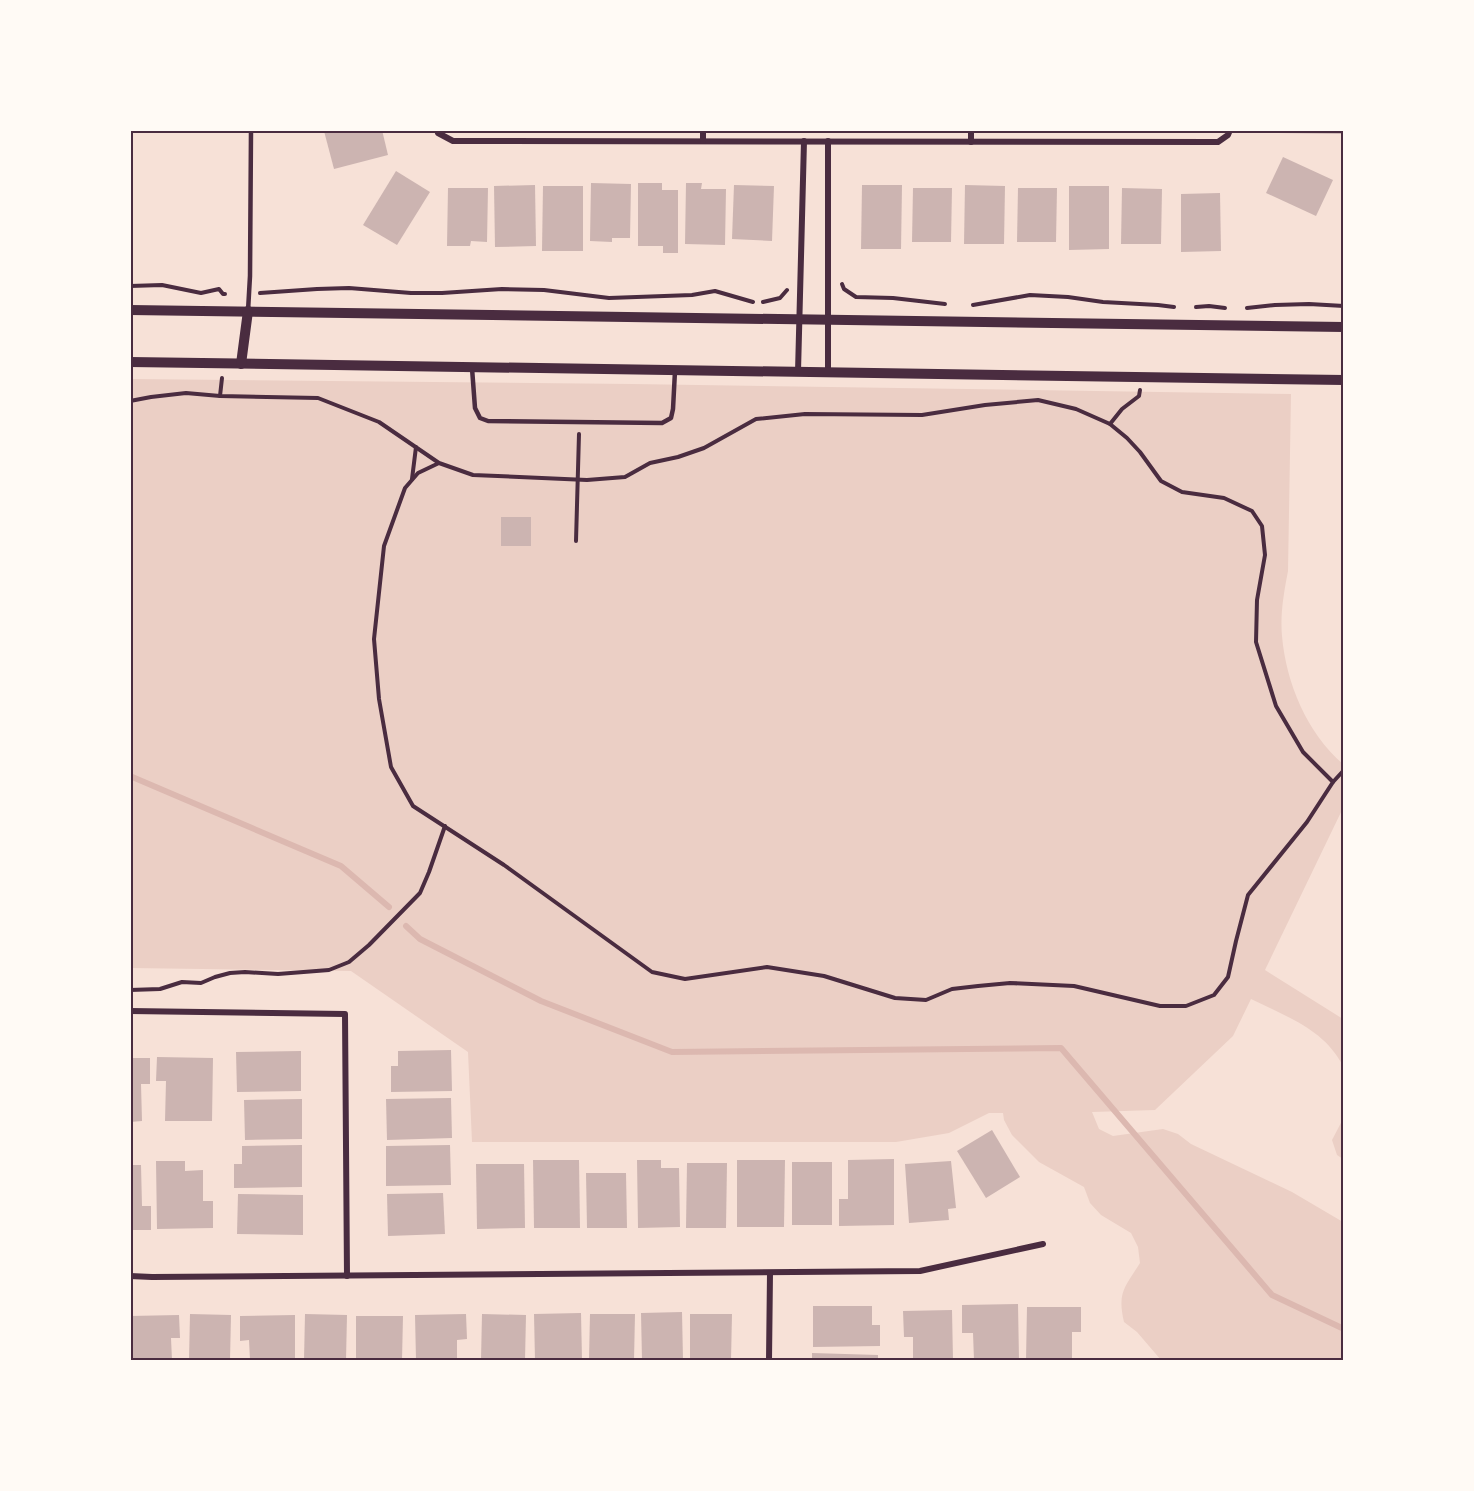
<svg xmlns="http://www.w3.org/2000/svg" width="1474" height="1491" viewBox="0 0 1474 1491" font-family="'Golos Text',sans-serif">
  <rect width="100%" height="100%" fill="#f7e1d7"/>
  <!-- green -->
  <g fill="#ebcfc5">
    <path d="M131 379 632 384 1291 394 1288 571C1284 592 1280 614 1282 636 1286 683 1307 733 1343 764V808L1265 970 1343 1019V1066C1324 1029 1287 1017 1251 999L1233 1036 1155 1110 1092 1112 1099 1129 1113 1136 1163 1129 1178 1134 1191 1144 1292 1192 1343 1222V1360H1161L1137 1332 1124 1322C1117 1292 1125 1287 1140 1263L1138 1247 1131 1233 1101 1215 1090 1203 1084 1187 1039 1162 1012 1135 1004 1120 1003 1113H989L949 1133 896 1142H472L468 1052 351 971 131 968Z"/>
    <polygon points="1343,1119 1343,1159 1337,1155 1332,1140"/>
  </g>
  <g fill="none" stroke-linecap="round" stroke-linejoin="round">
    <!-- stream -->
    <g stroke="#dcb8b0" stroke-width="6">
      <polyline points="130,776 341,866 389,907"/>
      <polyline points="406,926 420,939 541,1001 672,1052 1061,1048 1272,1295 1344,1329"/>
    </g>
  </g>
  <!-- building -->
  <g fill="#ccb4b1">
    <polygon points="327,130 382,130 388,155 334,169 324,131"/>
    <polygon points="1279,130 1342,130 1342,134 1278,133"/>
    <polygon points="1283,157 1333,180 1316,216 1266,193"/>
    <polygon points="396,171 430,192 397,245 363,225"/>
    <polygon points="591,183 631,184 630,238 612,238 612,242 590,241"/>
    <polygon points="638,183 662,183 662,190 678,190 678,253 663,253 663,246 638,246"/>
    <polygon points="686,183 702,183 701,189 726,189 725,245 685,244"/>
    <polygon points="535,185 536,246 495,247 494,186"/>
    <polygon points="734,185 774,186 772,241 732,239"/>
    <polygon points="862,185 902,185 901,249 861,249"/>
    <polygon points="965,185 1005,186 1004,244 964,244"/>
    <polygon points="543,186 583,186 583,251 542,251"/>
    <polygon points="1069,186 1109,186 1109,249 1069,250"/>
    <polygon points="448,188 488,188 487,242 471,241 470,246 447,246"/>
    <polygon points="913,188 952,188 951,242 912,242"/>
    <polygon points="1018,188 1057,188 1056,242 1017,242"/>
    <polygon points="1122,188 1162,189 1161,244 1121,244"/>
    <polygon points="1220,193 1221,251 1181,252 1181,194"/>
    <rect x="501" y="517" width="30" height="29"/>
    <polygon points="451,1050 452,1091 391,1092 391,1066 398,1066 398,1051"/>
    <polygon points="301,1051 301,1091 237,1092 236,1052"/>
    <polygon points="157,1057 213,1058 212,1121 165,1121 166,1081 156,1081"/>
    <polygon points="130,1058 150,1058 150,1084 141,1084 142,1121 130,1122"/>
    <polygon points="451,1098 452,1138 387,1140 386,1099"/>
    <polygon points="302,1099 302,1139 245,1140 244,1100"/>
    <polygon points="992,1130 1020,1177 986,1198 957,1151"/>
    <polygon points="302,1145 302,1187 234,1188 234,1164 242,1164 242,1146"/>
    <polygon points="450,1145 451,1185 386,1186 386,1146"/>
    <polygon points="894,1159 894,1225 839,1226 839,1199 848,1199 848,1160"/>
    <polygon points="533,1160 579,1160 580,1228 534,1228"/>
    <polygon points="637,1160 661,1160 661,1168 679,1168 680,1227 638,1228"/>
    <polygon points="737,1160 785,1160 784,1227 737,1227"/>
    <polygon points="156,1161 185,1161 185,1171 203,1170 203,1201 213,1201 213,1228 157,1229"/>
    <polygon points="951,1161 956,1208 948,1209 949,1220 909,1223 905,1164"/>
    <rect x="792" y="1162" width="40" height="63"/>
    <polygon points="687,1163 727,1163 726,1228 686,1228"/>
    <polygon points="476,1164 524,1164 525,1228 477,1229"/>
    <polygon points="130,1165 141,1165 142,1206 151,1206 151,1230 130,1230"/>
    <polygon points="586,1173 626,1173 627,1228 587,1228"/>
    <polygon points="443,1193 445,1234 388,1236 387,1194"/>
    <polygon points="238,1194 303,1195 303,1235 237,1234"/>
    <polygon points="1018,1304 1019,1360 974,1360 973,1333 962,1333 962,1305"/>
    <polygon points="813,1306 872,1306 872,1325 880,1325 880,1346 813,1347"/>
    <polygon points="1027,1307 1081,1307 1081,1332 1072,1332 1072,1360 1026,1360"/>
    <polygon points="952,1310 953,1360 913,1360 913,1337 904,1337 903,1311"/>
    <polygon points="682,1312 683,1360 642,1360 641,1313"/>
    <polygon points="581,1313 582,1360 535,1360 534,1314"/>
    <polygon points="190,1314 231,1315 230,1360 189,1360"/>
    <polygon points="305,1314 347,1315 346,1360 304,1360"/>
    <polygon points="466,1314 467,1339 457,1340 457,1360 416,1360 415,1315"/>
    <polygon points="482,1314 526,1315 525,1360 481,1360"/>
    <polygon points="590,1314 635,1314 634,1360 589,1360"/>
    <polygon points="690,1314 732,1314 731,1360 690,1360"/>
    <polygon points="179,1315 180,1338 171,1338 172,1360 130,1360 130,1316"/>
    <polygon points="295,1315 295,1360 250,1360 249,1340 240,1341 240,1316"/>
    <polygon points="356,1316 403,1316 402,1360 356,1360"/>
    <polygon points="812,1353 878,1355 878,1360 812,1360"/>
  </g>
  <g fill="none" stroke-linecap="round" stroke-linejoin="round">
    <!-- path -->
    <g stroke="#4a2c40" stroke-width="4">
      <polyline points="842,284 844,289 856,297 893,298 945,304"/>
      <polyline points="130,286 162,285 201,293 219,289 223,294 225,294"/>
      <polyline points="260,293 317,289 349,288 411,293 442,293 502,289 544,290 609,298 692,295 715,291 753,302"/>
      <polyline points="763,302 780,298 787,290"/>
      <polyline points="973,305 1030,295 1068,297 1103,302 1158,305 1174,307"/>
      <polyline points="1196,307 1209,306 1225,308"/>
      <polyline points="1247,308 1275,305 1309,304 1344,306"/>
      <polyline points="220,396 222,378"/>
      <polyline points="130,401 151,397 186,393 220,396 318,398 379,422 439,463 418,473 405,488 384,546 374,639 379,699 391,767 413,806 504,865 652,972 685,979 767,967 824,976 895,998 926,1000 952,989 978,986 1010,983 1074,986 1160,1006 1186,1006 1214,995 1228,977 1236,941 1248,895 1307,822 1333,782 1303,752 1276,706 1256,642 1257,600 1265,555 1262,526 1252,511 1224,498 1182,492 1161,481 1140,452 1127,438 1110,424 1076,409 1038,400 985,405 922,415 805,414 756,419 704,448 678,457 650,463 625,477 587,480 473,475 439,463"/>
      <polyline points="1110,424 1122,409 1139,396 1140,390"/>
      <polyline points="412,479 416,447"/>
      <polyline points="576,541 579,434"/>
      <polyline points="1333,782 1344,770"/>
      <polyline points="130,990 160,989 182,982 201,983 215,977 230,973 245,972 278,974 329,970 349,962 369,945 420,893 429,872 445,826"/>
    </g>
    <!-- service -->
    <g stroke="#4a2c40" stroke-width="4.5">
      <polyline points="248,311 250,276 251,130"/>
      <polyline points="472,368 475,408 480,418 488,421 662,423 671,418 673,409 675,371"/>
    </g>
    <!-- minor -->
    <g stroke="#4a2c40" stroke-width="6">
      <polyline points="437,130 438,133 453,141 1218,142 1228,135 1230,130"/>
      <polyline points="703,130 703,141"/>
      <polyline points="828,141 828,373"/>
      <polyline points="971,142 971,130"/>
      <polyline points="798,372 804,141"/>
      <polyline points="130,1011 345,1014 347,1276"/>
      <polyline points="130,1276 152,1277 920,1271 1043,1244"/>
      <polyline points="769,1360 770,1273"/>
    </g>
    <!-- tertiary -->
    <g stroke="#4a2c40" stroke-width="10">
      <polyline points="130,310 1344,327"/>
      <polyline points="130,362 1344,380"/>
      <polyline points="241,364 248,311"/>
    </g>
  </g>
  <!-- border -->
  <rect width="1474" height="1491" fill="none" stroke="#fffaf5" stroke-width="264"/>
  <rect x="132" y="132" width="1210" height="1227" fill="none" stroke="#4a2c40" stroke-width="2"/>
</svg>
